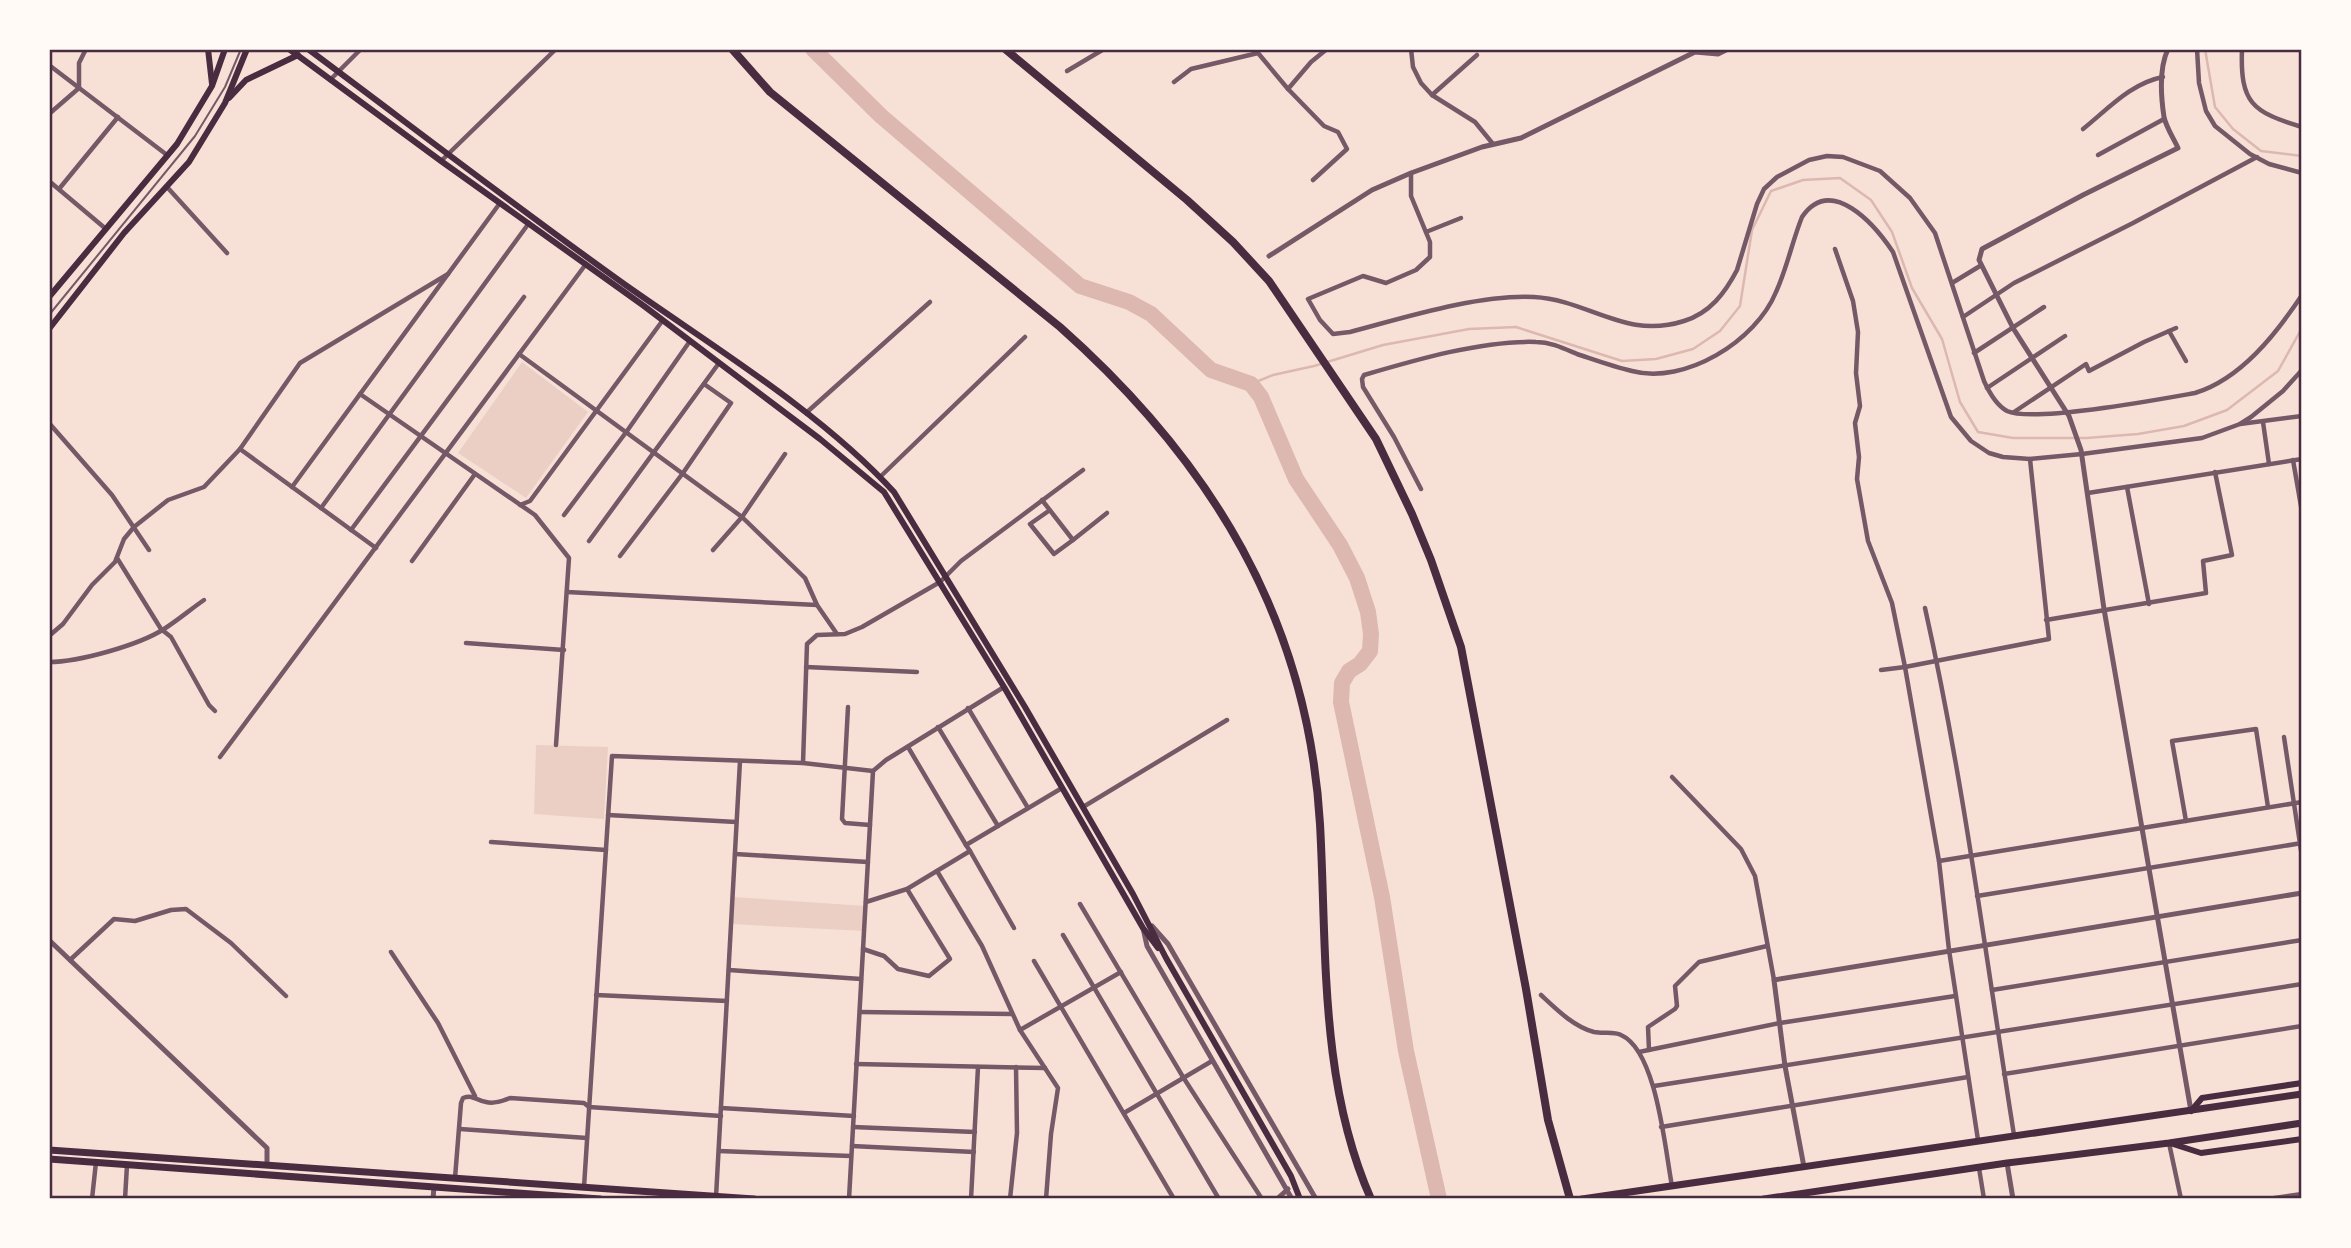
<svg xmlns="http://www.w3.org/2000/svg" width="2351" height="1248" viewBox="0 0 2351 1248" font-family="Overpass,sans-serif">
  <rect width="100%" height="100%" fill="#f7e1d7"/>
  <!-- green -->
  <g fill="#ebcfc5">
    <polygon points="522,362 588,412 526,498 458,453"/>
    <polygon points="536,745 608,747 604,819 534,814"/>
    <polygon points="733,897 866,906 864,931 731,924"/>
  </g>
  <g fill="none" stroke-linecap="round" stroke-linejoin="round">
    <!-- stream -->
    <g stroke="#dcb8b0" stroke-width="2.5">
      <polyline points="2205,49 2215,107 2233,129 2261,151 2302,156"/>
      <polyline points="1251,384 1273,375 1314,366 1383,345 1469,329 1516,327 1622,361 1656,359 1693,349 1720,331 1740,306 1752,230 1771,191 1803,180 1840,178 1871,200 1892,232 1912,288 1942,339 1960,402 1978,432 2013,438 2087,438 2138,434 2184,426 2227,410 2278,371 2302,328"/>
    </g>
    <!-- river -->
    <polyline stroke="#dcb8b0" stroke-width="16" points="813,49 881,116 1080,286 1129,302 1151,314 1211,370 1251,384 1261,397 1296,479 1340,545 1357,578 1368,612 1371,634 1370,651 1360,664 1349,671 1342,683 1341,702 1382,897 1406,1051 1439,1199"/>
    <!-- service -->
    <polyline stroke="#755966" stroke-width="2" points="49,315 195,136 225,87 241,49"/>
    <!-- minor -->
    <g stroke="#755966" stroke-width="4.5">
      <polyline points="1411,49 1413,67 1421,83 1432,95 1475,122 1493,144"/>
      <polyline points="2197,49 2199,83 2206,111 2215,126 2250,154 2269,164 2302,173"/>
      <path d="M2242 49C2240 103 2252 112 2302 127"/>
      <polyline points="49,65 167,155"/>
      <polyline points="1067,71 1104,49"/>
      <polyline points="330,80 361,49"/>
      <polyline points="1174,82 1191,69 1258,53 1288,89 1324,126 1338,132 1347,149 1313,180"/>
      <polyline points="1288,89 1311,62 1327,49"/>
      <polyline points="1432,95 1477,55"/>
      <polyline points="49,114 79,88 79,63 86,49"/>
      <path d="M2083 129C2108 109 2131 83 2163 77"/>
      <polyline points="2098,155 2164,119"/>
      <polyline points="441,161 556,49"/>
      <path d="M1411 173V196L1430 242V257L1416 270 1386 283 1363 276 1308 299 1320 320 1333 334 1350 332C1403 318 1479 294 1534 297 1589 300 1625 340 1684 321 1710 313 1725 293 1737 270L1757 204 1764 189 1777 177 1809 160 1827 156 1843 157 1880 171 1910 198 1935 233 1984 381C1989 392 1996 405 2007 411 2033 423 2161 399 2195 393 2241 379 2276 334 2302 295"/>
      <polyline points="49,181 106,229"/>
      <polyline points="167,187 227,253"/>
      <polyline points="59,189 118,117"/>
      <polyline points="1426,232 1461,218"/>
      <polyline points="1835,249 1853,301 1858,332 1856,373 1860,406 1855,423 1859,457 1857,479 1868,541 1892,603 1905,667 1939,861 1949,950 1978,1140"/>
      <polyline points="1952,283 1980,266"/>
      <polyline points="1963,317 2014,283 2133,223 2257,157"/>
      <polyline points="2169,331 2186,361"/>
      <polyline points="1974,353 2044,307"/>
      <polyline points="519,354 742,517 805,578 817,605 837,634"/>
      <polyline points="1987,388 2065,336"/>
      <polyline points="360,394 535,515 569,558 556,745"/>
      <polyline points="2014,412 2086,364 2089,371 2144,342 2176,328"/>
      <polyline points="806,413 930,302"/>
      <polyline points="2263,422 2269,464"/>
      <polyline points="49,423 112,495 149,550"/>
      <polyline points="2240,424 2302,416"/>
      <polyline points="240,449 376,548"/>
      <polyline points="2293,460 2302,512"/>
      <polyline points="880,477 1025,337"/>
      <polyline points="292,487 500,203"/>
      <polyline points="2127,487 2149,604"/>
      <path d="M1421 489 1394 437 1363 387 1362 379 1364 375C1415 360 1483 340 1536 342 1551 342 1563 348 1577 354 1595 360 1614 367 1632 371 1685 385 1756 341 1776 292 1787 268 1792 242 1802 217 1831 174 1875 225 1893 252L1951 417 1971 441 1989 453 2003 457 2030 459 2082 454 2202 438 2240 424 2251 417 2283 391 2302 370"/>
      <polyline points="2088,493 2302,459"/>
      <polyline points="1042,500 1073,540 1054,554 1030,524 1050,510"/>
      <polyline points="520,505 530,501 663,320"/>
      <polyline points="321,508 529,223"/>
      <polyline points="564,515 627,431 690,341"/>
      <polyline points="351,530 524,297"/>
      <polyline points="1073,540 1107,513"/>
      <polyline points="589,541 719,363"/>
      <polyline points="713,550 742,517 785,454"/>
      <polyline points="620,556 683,473 731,403 704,384"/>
      <polyline points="117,558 161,629 171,637 209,705 215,711"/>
      <polyline points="412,561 475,474"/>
      <polyline points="567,592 817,605"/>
      <path d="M1925 608C1964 782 1986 959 2014 1135"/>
      <polyline points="2046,620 2206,593 2203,561 2232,555 2215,472"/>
      <polyline points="49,636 63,624 92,585 115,562 124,539 134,527 168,500 204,487 240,449 300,363 448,274"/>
      <polyline points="466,643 564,650"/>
      <path d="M49 662C79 662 139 645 164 629 178 620 191 609 204 600"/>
      <polyline points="806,667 917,672"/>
      <polyline points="1881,670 1905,667 2049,639 2030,459"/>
      <polyline points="848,707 842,819 845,823 870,825"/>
      <polyline points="968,708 1028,808"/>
      <polyline points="938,727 998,826"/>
      <polyline points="2284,737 2302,857"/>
      <polyline points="908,747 966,845"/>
      <polyline points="220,757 586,264"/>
      <polyline points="803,763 807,644 817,635 845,634 862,627 940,582 961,561 1083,470"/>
      <polyline points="1672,777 1741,849 1755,876 1774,980"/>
      <polyline points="1083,807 1227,720"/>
      <polyline points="608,815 736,822"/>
      <polyline points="2186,821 2172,741 2256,729 2268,807"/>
      <polyline points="491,842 606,850"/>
      <polyline points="970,851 1014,928"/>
      <polyline points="735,854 868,862"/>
      <polyline points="1939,861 2302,802"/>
      <polyline points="937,871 982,946 1020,1030 1058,1088 1051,1134 1046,1199"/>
      <polyline points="1977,896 2302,843"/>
      <polyline points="866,902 907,889 970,851 966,845 1062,788"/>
      <polyline points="1080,904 1183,1077 1262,1199"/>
      <polyline points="1063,935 1219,1199"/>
      <polyline points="863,949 884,956 898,969 929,976 950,959 907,889"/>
      <polyline points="391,952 438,1023 475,1096"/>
      <polyline points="70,960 114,919 135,921 171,910 186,909 231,943 286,996"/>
      <polyline points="1034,961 1174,1199"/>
      <polyline points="729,970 861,979"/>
      <polyline points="1992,990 2302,940"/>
      <polyline points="596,995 727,1001"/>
      <path d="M1541 995C1556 1009 1574 1027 1594 1032 1603 1034 1614 1031 1621 1035 1657 1051 1665 1150 1672 1186"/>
      <polyline points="860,1012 1012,1014"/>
      <polyline points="1020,1030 1121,972"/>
      <polyline points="1649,1050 1648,1027 1675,1009 1677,1006 1675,986 1699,962 1767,946"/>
      <polyline points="1639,1052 1780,1023 1955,996"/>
      <polyline points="856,1064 1045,1068"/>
      <polyline points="2004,1074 2302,1026"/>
      <polyline points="1654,1086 2302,984"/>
      <polyline points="721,1108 854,1116"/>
      <polyline points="1124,1113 1212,1061"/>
      <polyline points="853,1127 975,1132"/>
      <polyline points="1661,1127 1968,1077"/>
      <polyline points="460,1129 587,1138"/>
      <polyline points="2169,1143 2181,1199"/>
      <polyline points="852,1146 974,1152"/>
      <polyline points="719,1151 851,1156"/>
      <polyline points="1979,1168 1984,1199"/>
      <path d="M455 1178 461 1103 463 1098C474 1094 476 1101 486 1102 494 1104 502 1101 510 1098L584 1103 589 1107 721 1116"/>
      <polyline points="584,1187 612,756 803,763 873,771"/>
      <polyline points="716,1197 740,761"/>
      <polyline points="92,1199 96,1162"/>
      <polyline points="125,1199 127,1165"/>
      <polyline points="849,1199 873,771 886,760 1004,687"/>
      <polyline points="971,1199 978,1067"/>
      <polyline points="1010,1199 1017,1133 1016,1067"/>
      <polyline points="2268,1199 2302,1194"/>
    </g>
    <!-- tertiary -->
    <g stroke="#755966" stroke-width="5">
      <path d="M2168 49C2159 68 2161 97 2164 117 2166 127 2174 139 2178 148L2083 195 1982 249 1979 260 2013 328 2069 416 2081 450 2104 609 2191 1111"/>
      <polyline points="1269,256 1372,190 1411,173 1482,147 1521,138 1695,52 1718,54 1728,49"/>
      <polyline points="1152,926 1168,944 1316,1199"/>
      <polyline points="1143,928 1147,946 1292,1199"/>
      <polyline points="49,940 267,1148 267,1165"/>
      <polyline points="2007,1163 2013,1199"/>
      <polyline points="1804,1167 1785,1066 1774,980 2302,893"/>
      <polyline points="433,1199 434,1187"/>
      <polyline points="1277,1199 1288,1189"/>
    </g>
    <!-- secondary -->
    <g stroke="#4a2c40" stroke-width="6">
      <polyline points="2191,1111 2202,1098 2302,1083"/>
      <polyline points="2170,1143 2201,1153 2302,1139"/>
    </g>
    <!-- primary -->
    <g stroke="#4a2c40" stroke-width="6">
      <polyline points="208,49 212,84"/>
      <polyline points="289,49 441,161 644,306 820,439 884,492 1004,687 1143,928 1158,948"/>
      <path d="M308 49C414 128 519 209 627 286 715 348 822 413 894 492L1025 707 1133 894 1166 958 1291 1176 1300 1199"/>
      <polyline points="229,98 246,80 298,55"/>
      <polyline points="49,297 177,144 212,86 225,49"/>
      <polyline points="49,329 124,233 189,162 225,103 247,49"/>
    </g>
    <!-- trunk -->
    <g stroke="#4a2c40" stroke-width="7">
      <polyline points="49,1150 754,1199"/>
      <polyline points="49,1159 600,1199"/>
      <polyline points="1582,1199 2302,1094"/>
      <polyline points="1764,1199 2007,1163 2169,1143 2302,1123"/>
    </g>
    <!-- motorway -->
    <g stroke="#4a2c40" stroke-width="8">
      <path d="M732 49 770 92 1060 327C1211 461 1308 619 1320 824 1327 949 1319 1082 1371 1199"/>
      <polyline points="1005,49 1187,200 1233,242 1269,281 1376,439 1412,514 1431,560 1461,647 1526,989 1548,1120 1570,1199"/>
    </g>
  </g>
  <!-- border -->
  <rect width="2351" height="1248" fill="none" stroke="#fffaf5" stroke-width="102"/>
  <rect x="51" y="51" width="2249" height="1146" fill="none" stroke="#4a2c40" stroke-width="2.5"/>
</svg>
